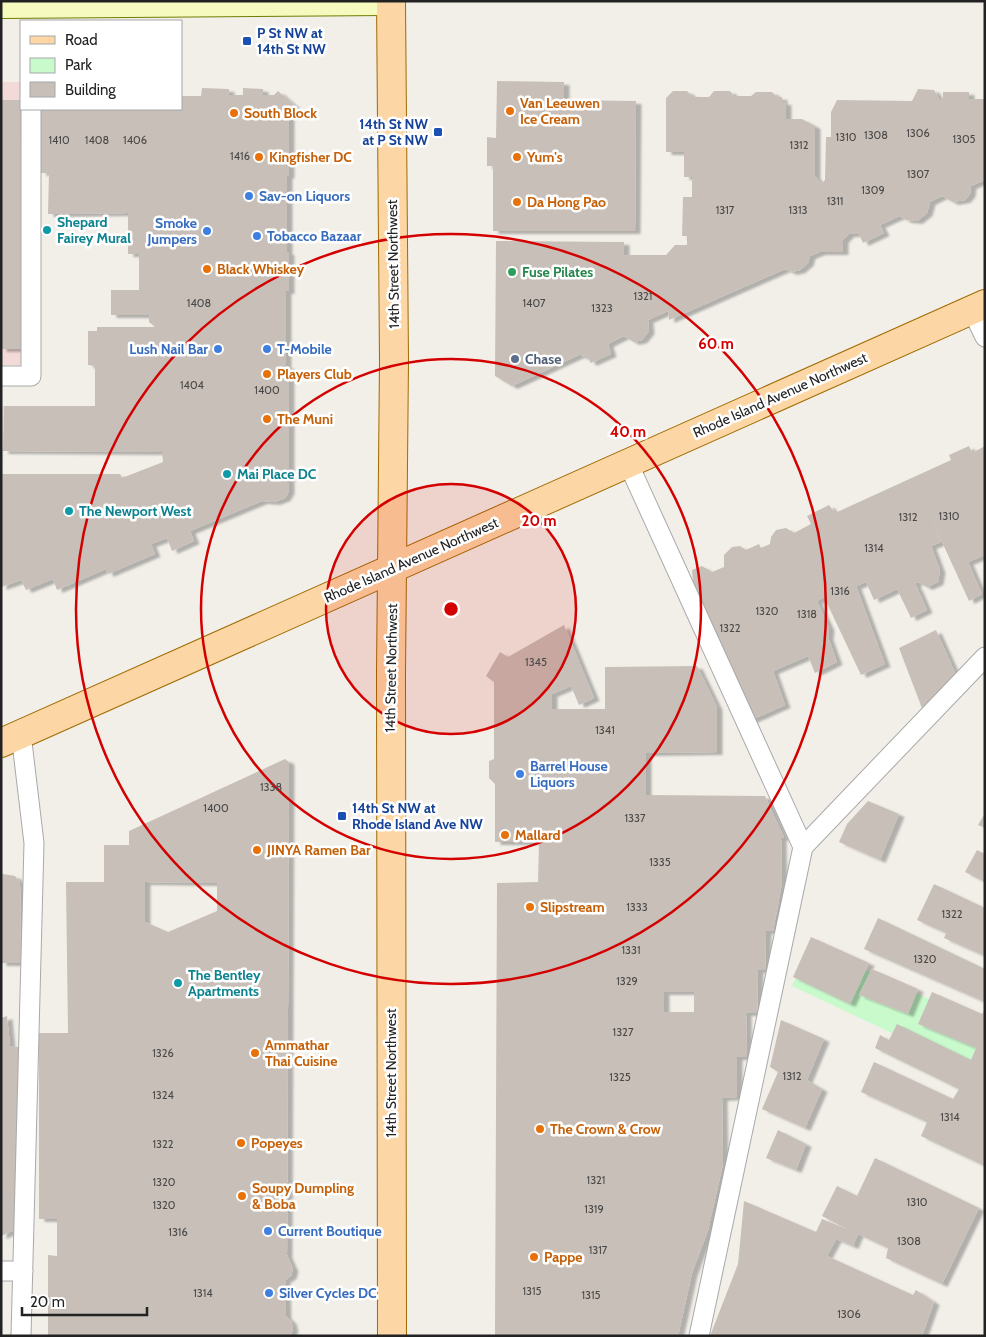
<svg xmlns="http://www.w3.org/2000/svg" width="986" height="1337" viewBox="0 0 986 1337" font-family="Cabin,sans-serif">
  <defs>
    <filter id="shadow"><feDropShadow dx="5.5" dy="3" stdDeviation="1" flood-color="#0004"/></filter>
  </defs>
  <rect width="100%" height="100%" fill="#f2efe9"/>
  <!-- commercial -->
  <polygon fill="#f2dad9" points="1,82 21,82 21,109 24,109 25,365 1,365"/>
  <!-- park -->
  <polygon fill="#c8facc" points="810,944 985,1025 985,1077 792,986"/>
  <!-- parking -->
  <polygon fill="#e2e2e2" points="1,406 4,406 3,474 1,474"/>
  <!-- building -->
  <g fill="#c7bfb8" fill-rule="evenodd" filter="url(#shadow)">
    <polygon points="497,81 564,82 564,100 636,101 635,231 493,231 493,166 487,166 487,137 496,138"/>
    <polygon points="202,88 229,89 229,95 243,95 243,88 263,89 263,95 274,95 278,91 295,106 289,109 289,175 287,176 287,252 289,252 289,291 286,291 286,366 289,366 289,491 285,498 275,502 262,501 190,531 194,541 172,551 167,538 151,544 155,554 108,574 106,569 57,590 53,579 26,590 21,580 1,587 1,474 120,474 122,478 163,462 162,452 3,451 4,406 95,406 95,366 88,365 88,331 97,331 97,327 155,327 149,322 149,315 111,315 111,290 139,290 139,254 128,254 128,213 48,214 49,173 41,173 41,109 181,109 181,96 201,96"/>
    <polygon points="918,89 934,90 939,99 943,99 943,92 969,92 969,99 985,99 985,180 971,186 970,194 965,200 953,202 942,196 930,202 927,213 917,221 906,220 900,216 895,218 880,225 884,233 863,243 859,234 849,234 843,240 843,252 820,252 810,256 808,263 800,270 792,272 785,269 669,320 668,311 648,320 649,331 642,340 634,342 624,336 608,344 611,354 591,363 586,355 581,357 581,354 512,386 495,376 496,241 624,242 624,255 666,255 675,245 687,245 687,236 682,236 683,197 692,197 692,177 684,177 684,152 666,152 666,98 673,91 687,91 693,97 709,97 714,91 730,91 734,96 751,96 756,92 772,92 777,97 782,97 782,102 786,102 786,119 802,119 815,126 815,176 821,184 825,180 826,137 831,137 831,112 837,100 912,101"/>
    <polygon points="1,100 20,100 21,349 1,349"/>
    <polygon points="969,446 972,453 985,446 985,555 968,562 982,594 969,601 927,509 941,542 931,546 940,570 938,582 927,587 918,582 915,583 927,610 911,618 897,589 874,600 866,582 856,586 885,664 861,675 824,597 817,601 829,628 828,637 837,662 815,673 808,656 773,671 785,705 749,721 689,584 693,582 692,570 702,566 712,572 724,567 724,555 732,547 740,546 746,550 759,544 761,548 770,544 771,537 776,530 786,528 794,533 811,524 807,516 829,505 835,513 951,460 949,455"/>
    <path d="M564 625 594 698 579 705 571 686 552 694V709H605V667L697 666 717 707V752L646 753V795L765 796 784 838H781L782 883 773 931H766L765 970H758L757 1013H746L747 1057H737V1097L722 1098 723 1164 708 1230 692 1273 678 1336H495L497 883 538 882 539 842H495V784L489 778V761L494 759V682L486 676 500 652 508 657ZM664 992H694V1012H664Z"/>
    <polygon points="936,630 957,677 923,711 899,648"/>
    <path d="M285 759 289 762 287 1255 293 1269 291 1276 285 1280 286 1316 291 1321 293 1328 291 1335 48 1336V1255L57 1256V1219H39V1033H68L66 882H104V845H129V831ZM145 882 217 883V911L168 932 145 922Z"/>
    <polygon points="868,801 899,814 880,860 839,842 847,824"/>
    <polygon points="985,813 985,828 978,825"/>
    <polygon points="977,850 985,854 985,882 965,872"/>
    <polygon points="3,874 15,876 20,883 21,963 1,963 1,875"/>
    <polygon points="934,884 985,908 985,956 944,938 946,933 917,920"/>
    <polygon points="878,918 985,969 985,1002 864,949"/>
    <polygon points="811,937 869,963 850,1004 793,977"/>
    <polygon points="872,969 918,989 908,1014 859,995"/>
    <polygon points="932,992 982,1014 985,1009 985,1166 921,1136 927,1122 861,1092 874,1062 953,1099 959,1089 875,1048 880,1035 889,1040 897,1024 971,1060 976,1048 918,1024"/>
    <polygon points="7,1016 10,1046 19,1047 19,1228 1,1236 1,1018"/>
    <polygon points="781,1020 824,1039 807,1080 822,1089 805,1128 762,1109 778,1072 770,1067"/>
    <polygon points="778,1130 806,1144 796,1170 766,1158"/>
    <polygon points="875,1158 979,1208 942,1284 886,1258 888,1248 858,1234 853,1246 836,1239 827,1256 913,1295 916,1290 934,1302 922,1336 710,1336 738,1264 744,1201 816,1232 822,1219 849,1230 822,1216 837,1186 857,1196"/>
  </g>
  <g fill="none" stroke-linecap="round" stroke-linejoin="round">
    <defs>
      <g id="lane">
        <polyline points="972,310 985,337"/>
        <polyline points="1,376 31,376 31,109"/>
        <polyline points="628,463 803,847 699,1336"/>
        <polyline points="803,847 985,657"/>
        <polyline points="1,1271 23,1271"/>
        <polyline points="21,1336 34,843 21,734"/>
      </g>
      <polyline id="secondary" points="1,4 385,1"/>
      <g id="primary">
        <polyline points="391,1 394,361 391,673 392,1336"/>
        <polyline points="1,743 985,304"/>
      </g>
    </defs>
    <!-- lane casing -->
    <use href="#lane" stroke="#a9a9a9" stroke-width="21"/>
    <!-- secondary casing -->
    <use href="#secondary" stroke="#707d05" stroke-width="30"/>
    <!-- primary casing -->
    <use href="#primary" stroke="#a06b00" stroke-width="30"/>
    <!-- lane -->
    <use href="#lane" stroke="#fff" stroke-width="19"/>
    <!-- secondary -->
    <use href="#secondary" stroke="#f7fabf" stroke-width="28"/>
    <!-- primary -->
    <use href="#primary" stroke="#fcd6a4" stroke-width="28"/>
  </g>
  <!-- distance rings -->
  <circle cx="451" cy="609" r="125" fill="#d40000" fill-opacity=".12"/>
  <g fill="none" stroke="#d40000" stroke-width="2.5">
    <circle cx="451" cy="609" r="125"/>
    <circle cx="451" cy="609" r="250"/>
    <circle cx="451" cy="609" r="375"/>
  </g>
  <!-- markers -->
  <g fill="#1a4fb4" stroke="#fff" stroke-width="2">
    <rect x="242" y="36" width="10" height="10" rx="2.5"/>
    <rect x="433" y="127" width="10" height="10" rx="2.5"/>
    <rect x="337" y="811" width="10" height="10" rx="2.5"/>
  </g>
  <g fill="#e8710a" stroke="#fff" stroke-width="2">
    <circle cx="510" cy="111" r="5"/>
    <circle cx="234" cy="113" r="5"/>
    <circle cx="259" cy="157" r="5"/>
    <circle cx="517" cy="157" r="5"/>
    <circle cx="517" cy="202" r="5"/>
    <circle cx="207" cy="269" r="5"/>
    <circle cx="267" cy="374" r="5"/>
    <circle cx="267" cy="419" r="5"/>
    <circle cx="505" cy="835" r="5"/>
    <circle cx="257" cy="850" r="5"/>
    <circle cx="530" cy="907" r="5"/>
    <circle cx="255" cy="1053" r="5"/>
    <circle cx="540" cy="1129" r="5"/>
    <circle cx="241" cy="1143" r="5"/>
    <circle cx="242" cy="1196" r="5"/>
    <circle cx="534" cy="1257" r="5"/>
  </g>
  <g fill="#3f7fe0" stroke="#fff" stroke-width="2">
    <circle cx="249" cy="196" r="5"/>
    <circle cx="207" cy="231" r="5"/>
    <circle cx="257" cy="236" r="5"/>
    <circle cx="218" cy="349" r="5"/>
    <circle cx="267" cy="349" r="5"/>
    <circle cx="520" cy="774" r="5"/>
    <circle cx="268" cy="1231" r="5"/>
    <circle cx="269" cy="1293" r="5"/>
  </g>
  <g fill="#0f9aa8" stroke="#fff" stroke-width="2">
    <circle cx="47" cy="230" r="5"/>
    <circle cx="227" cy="474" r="5"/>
    <circle cx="69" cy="511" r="5"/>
    <circle cx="178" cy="983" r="5"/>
  </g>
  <circle fill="#2e9e5b" stroke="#fff" stroke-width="2" cx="512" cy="272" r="5"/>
  <circle fill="#5c6f8a" stroke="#fff" stroke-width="2" cx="515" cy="359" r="5"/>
  <g text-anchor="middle" stroke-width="5" stroke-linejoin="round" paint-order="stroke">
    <!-- number labels -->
    <g font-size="11" fill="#4b4948">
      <text x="918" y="137">1306</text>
      <text x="876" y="139">1308</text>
      <text x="846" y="141">1310</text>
      <text x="964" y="143">1305</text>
      <text x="59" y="144">1410</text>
      <text x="97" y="144">1408</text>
      <text x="135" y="144">1406</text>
      <text x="799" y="149">1312</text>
      <text x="240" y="160">1416</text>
      <text x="918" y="178">1307</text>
      <text x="873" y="194">1309</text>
      <text x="835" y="205">1311</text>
      <text x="725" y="214">1317</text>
      <text x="798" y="214">1313</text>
      <text x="643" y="300">1321</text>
      <text x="199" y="307">1408</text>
      <text x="534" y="307">1407</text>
      <text x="602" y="312">1323</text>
      <text x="192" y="389">1404</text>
      <text x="267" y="394">1400</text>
      <text x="949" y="520">1310</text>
      <text x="908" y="521">1312</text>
      <text x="874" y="552">1314</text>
      <text x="840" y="595">1316</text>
      <text x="767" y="615">1320</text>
      <text x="807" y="618">1318</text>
      <text x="730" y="632">1322</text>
      <text x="536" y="666">1345</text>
      <text x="605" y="734">1341</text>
      <text x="271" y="791">1338</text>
      <text x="216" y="812">1400</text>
      <text x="635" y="822">1337</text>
      <text x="660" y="866">1335</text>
      <text x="637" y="911">1333</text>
      <text x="952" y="918">1322</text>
      <text x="631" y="954">1331</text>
      <text x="925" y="963">1320</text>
      <text x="627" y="985">1329</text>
      <text x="623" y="1036">1327</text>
      <text x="163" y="1057">1326</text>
      <text x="792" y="1080">1312</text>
      <text x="620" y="1081">1325</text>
      <text x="163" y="1099">1324</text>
      <text x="950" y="1121">1314</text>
      <text x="163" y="1148">1322</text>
      <text x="596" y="1184">1321</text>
      <text x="164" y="1186">1320</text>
      <text x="917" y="1206">1310</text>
      <text x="164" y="1209">1320</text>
      <text x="594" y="1213">1319</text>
      <text x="178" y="1236">1316</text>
      <text x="909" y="1245">1308</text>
      <text x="598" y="1254">1317</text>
      <text x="532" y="1295">1315</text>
      <text x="203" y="1297">1314</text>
      <text x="591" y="1299">1315</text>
      <text x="849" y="1318">1306</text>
    </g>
    <!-- transit labels -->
    <g font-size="14" font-weight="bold" fill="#164399" stroke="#fff" text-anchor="start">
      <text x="257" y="38">P St NW at<tspan x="257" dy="16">14th St NW</tspan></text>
      <text x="428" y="129" text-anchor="end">14th St NW<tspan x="428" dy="16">at P St NW</tspan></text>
      <text x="352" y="813">14th St NW at<tspan x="352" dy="16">Rhode Island Ave NW</tspan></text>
    </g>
    <!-- food labels -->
    <g font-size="14" font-weight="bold" fill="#c56008" stroke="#fff" text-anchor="start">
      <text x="520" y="108">Van Leeuwen<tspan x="520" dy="16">Ice Cream</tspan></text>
      <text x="244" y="118">South Block</text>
      <text x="269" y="162">Kingfisher DC</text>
      <text x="527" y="162">Yum's</text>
      <text x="527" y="207">Da Hong Pao</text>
      <text x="217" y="274">Black Whiskey</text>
      <text x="277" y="379">Players Club</text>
      <text x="277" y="424">The Muni</text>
      <text x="515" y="840">Mallard</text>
      <text x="267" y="855">JINYA Ramen Bar</text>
      <text x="540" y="912">Slipstream</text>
      <text x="265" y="1050">Ammathar<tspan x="265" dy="16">Thai Cuisine</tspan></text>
      <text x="550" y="1134">The Crown &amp; Crow</text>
      <text x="251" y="1148">Popeyes</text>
      <text x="252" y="1193">Soupy Dumpling<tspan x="252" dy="16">&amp; Boba</tspan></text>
      <text x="544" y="1262">Pappe</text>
    </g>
    <!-- shop labels -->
    <g font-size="14" font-weight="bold" fill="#366cbe" stroke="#fff" text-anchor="start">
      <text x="259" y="201">Sav-on Liquors</text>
      <text x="197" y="228" text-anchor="end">Smoke<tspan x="197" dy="16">Jumpers</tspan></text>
      <text x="267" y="241">Tobacco Bazaar</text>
      <text x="208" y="354" text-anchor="end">Lush Nail Bar</text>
      <text x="277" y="354">T-Mobile</text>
      <text x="530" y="771">Barrel House<tspan x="530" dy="16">Liquors</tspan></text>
      <text x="278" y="1236">Current Boutique</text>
      <text x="279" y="1298">Silver Cycles DC</text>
    </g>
    <!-- culture labels -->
    <g font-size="14" font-weight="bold" fill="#0d838f" stroke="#fff" text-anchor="start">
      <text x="57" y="227">Shepard<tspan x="57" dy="16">Fairey Mural</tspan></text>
      <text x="237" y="479">Mai Place DC</text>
      <text x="79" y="516">The Newport West</text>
      <text x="188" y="980">The Bentley<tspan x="188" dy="16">Apartments</tspan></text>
    </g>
    <!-- street labels -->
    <g font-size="14" fill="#222" stroke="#fff">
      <text transform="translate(393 264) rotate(-91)" y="5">14th Street Northwest</text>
      <text transform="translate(780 395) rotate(-24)" y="5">Rhode Island Avenue Northwest</text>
      <text transform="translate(411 560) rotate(-24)" y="5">Rhode Island Avenue Northwest</text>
      <text transform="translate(391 668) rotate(-89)" y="5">14th Street Northwest</text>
      <text transform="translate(391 1073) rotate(-90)" y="5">14th Street Northwest</text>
    </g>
    <!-- leisure labels -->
    <g font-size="14" font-weight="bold" fill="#27864d" stroke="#fff" text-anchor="start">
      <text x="522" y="277">Fuse Pilates</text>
    </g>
    <!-- service labels -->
    <g font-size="14" font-weight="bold" fill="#4e5e75" stroke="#fff" text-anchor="start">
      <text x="525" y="364">Chase</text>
    </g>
  </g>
  <circle cx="451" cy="609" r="8" fill="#d40000" stroke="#fff" stroke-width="2.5"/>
  <g font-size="15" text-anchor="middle" font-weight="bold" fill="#d40000" stroke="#fff" stroke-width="5" stroke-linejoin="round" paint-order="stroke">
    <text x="716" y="349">60 m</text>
    <text x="628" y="437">40 m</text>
    <text x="539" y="526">20 m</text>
  </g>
  <!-- border -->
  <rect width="986" height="1337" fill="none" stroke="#222222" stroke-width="5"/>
  <!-- legend -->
  <rect x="20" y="20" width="162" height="90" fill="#ffffff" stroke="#a7a7a7"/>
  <rect x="30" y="36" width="25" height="8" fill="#fcd6a4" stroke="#a7a7a7"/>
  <text x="65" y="45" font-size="15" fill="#222222">Road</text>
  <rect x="30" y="58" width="25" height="15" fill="#c8facc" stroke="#a7a7a7"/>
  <text x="65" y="70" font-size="15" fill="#222222">Park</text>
  <rect x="30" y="82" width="25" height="15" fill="#c7bfb8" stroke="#a7a7a7"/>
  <text x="65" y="95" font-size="15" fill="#222222">Building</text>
  <!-- scale -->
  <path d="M22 1307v8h125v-8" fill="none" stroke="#222222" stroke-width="2.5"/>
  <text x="30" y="1307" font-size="15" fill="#222222" stroke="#ffffff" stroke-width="4" paint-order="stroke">20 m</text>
</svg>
